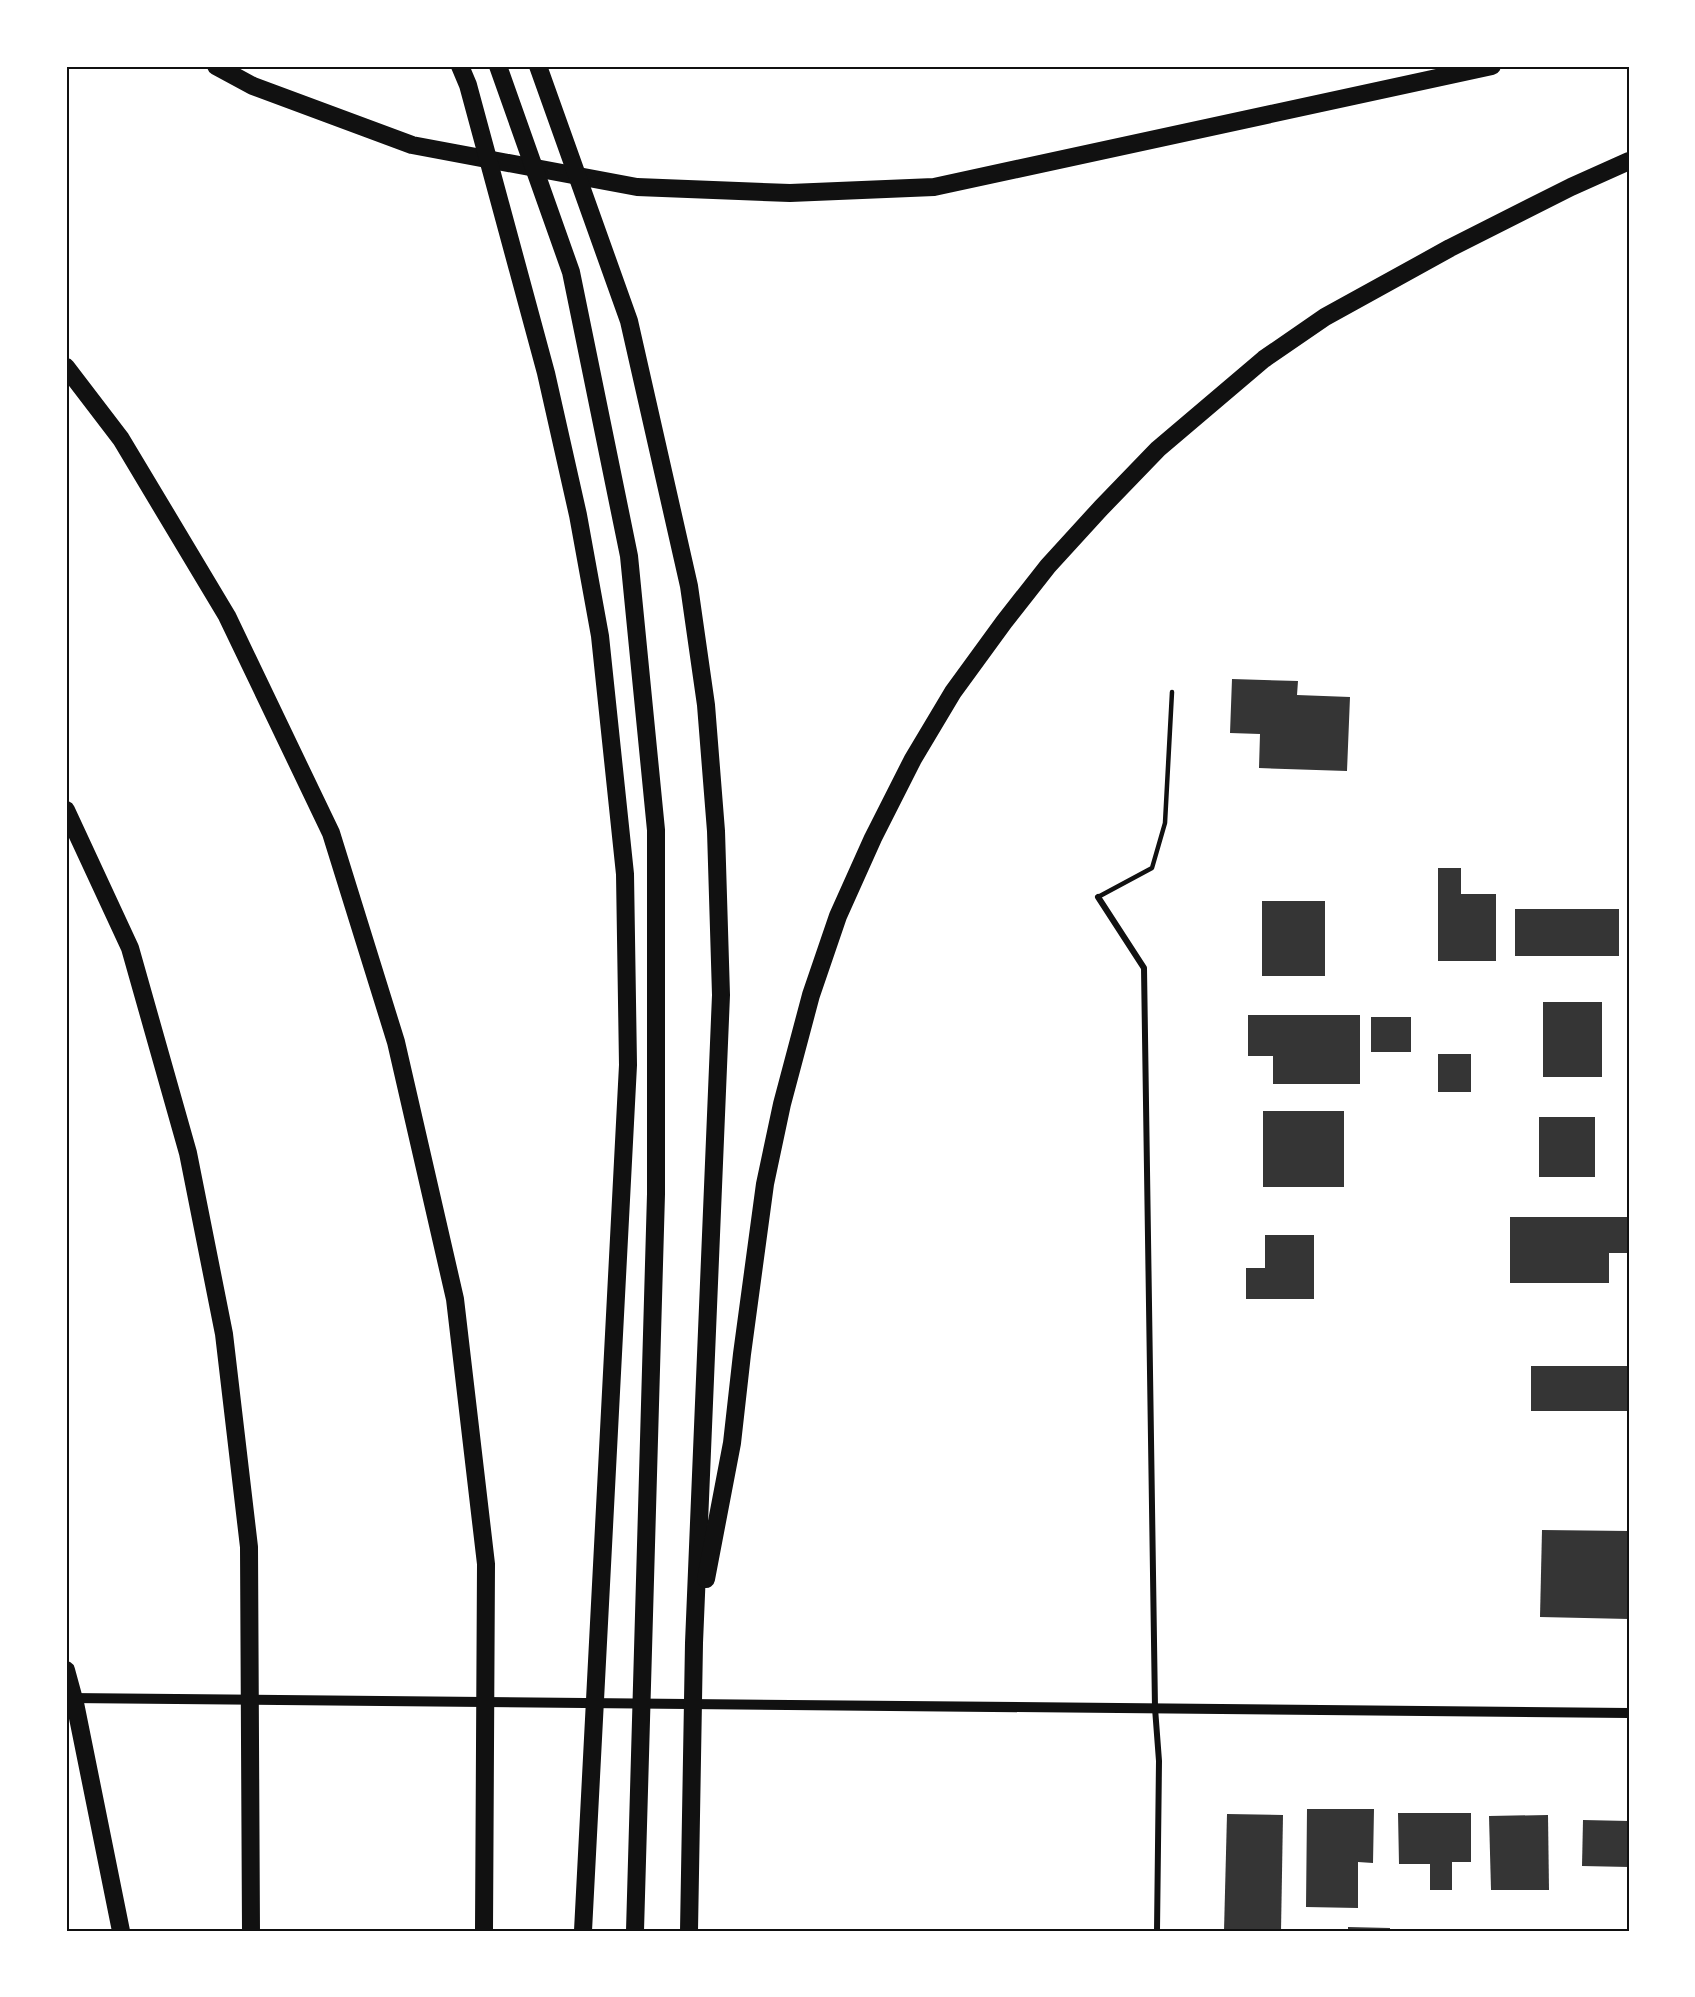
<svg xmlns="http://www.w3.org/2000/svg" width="1695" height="1997" viewBox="0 0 1695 1997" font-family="Signika,sans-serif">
  <rect width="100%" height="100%" fill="#fff"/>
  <!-- building -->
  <g fill="#353535">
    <polygon points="1232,679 1298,681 1297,695 1350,697 1347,771 1259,768 1260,734 1230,733"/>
    <polygon points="1438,868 1461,868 1461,894 1496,894 1496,961 1438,961"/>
    <rect x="1262" y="901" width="63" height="75"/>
    <rect x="1515" y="909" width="104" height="47"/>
    <rect x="1543" y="1002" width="59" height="75"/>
    <polygon points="1248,1015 1360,1015 1360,1084 1273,1084 1273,1056 1248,1056"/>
    <rect x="1371" y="1017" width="40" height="35"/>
    <rect x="1438" y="1054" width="33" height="38"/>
    <rect x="1263" y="1111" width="81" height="76"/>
    <rect x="1539" y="1117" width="56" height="60"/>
    <polygon points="1510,1217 1629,1217 1629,1253 1609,1253 1609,1283 1510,1283"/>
    <polygon points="1265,1235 1314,1235 1314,1299 1246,1299 1246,1268 1265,1268"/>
    <rect x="1531" y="1366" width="98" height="45"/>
    <polygon points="1542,1530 1629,1531 1629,1619 1540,1617"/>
    <polygon points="1307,1809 1374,1809 1373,1863 1358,1862 1358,1908 1306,1907"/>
    <polygon points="1398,1813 1471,1813 1471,1862 1452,1862 1452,1890 1430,1890 1430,1864 1399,1864"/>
    <polygon points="1227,1814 1283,1815 1281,1931 1224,1931"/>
    <polygon points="1548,1815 1549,1890 1491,1890 1489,1816"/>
    <polygon points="1583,1820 1629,1821 1629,1867 1582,1866"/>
    <polygon points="1348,1927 1390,1928 1390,1931 1348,1931"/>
  </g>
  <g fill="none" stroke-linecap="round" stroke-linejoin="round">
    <!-- service -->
    <polyline stroke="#111" stroke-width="4.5" points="1098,897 1152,868 1165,823 1172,692"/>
    <!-- minor -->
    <polyline stroke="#111" stroke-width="6" points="1098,897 1144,968 1155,1708 1159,1761 1157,1931"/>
    <!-- tertiary -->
    <polyline stroke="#111" stroke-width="10" points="69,1698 1629,1713"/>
    <!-- motorway -->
    <g stroke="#111" stroke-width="18">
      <polyline points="216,66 253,86 412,145 637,187 790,193 934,187 1492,66"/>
      <polyline points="460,66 468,85 546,373 578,515 600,636 625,874 628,1065 583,1931"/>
      <polyline points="498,66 571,272 629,556 656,830 656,1194 635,1931"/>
      <polyline points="538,66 629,321 689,586 706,705 716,831 721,995 694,1643 689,1931"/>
      <polyline points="66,367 121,439 227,616 331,833 396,1042 455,1299 486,1564 484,1931"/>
      <polyline points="66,810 130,948 188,1153 224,1334 249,1547 251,1931"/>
      <polyline points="706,1579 732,1443 742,1354 765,1184 782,1104 811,995 838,916 873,838 913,759 953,692 1004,622 1048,566 1101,508 1158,449 1264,359 1325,317 1450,248 1571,187 1629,161"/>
      <polyline points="66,1670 75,1703 121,1931"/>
    </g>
  </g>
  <!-- border -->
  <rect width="1695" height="1997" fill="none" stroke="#ffffff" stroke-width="135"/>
  <rect x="68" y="68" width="1560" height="1862" fill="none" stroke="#111" stroke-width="2"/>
</svg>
